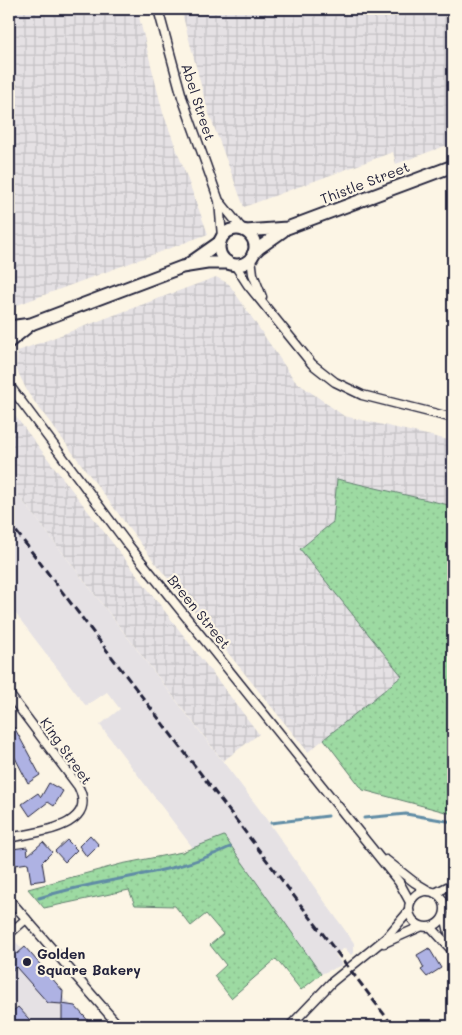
<svg xmlns="http://www.w3.org/2000/svg" width="462" height="1035" viewBox="0 0 462 1035" font-family="Mali,sans-serif">
  <defs>
    <pattern id="industrial-grid" width="8" height="8" patternUnits="userSpaceOnUse" patternTransform="scale(1.25)"><rect width="8" height="8" fill="#e5e1e4"/><path d="M0 4h8M4 0v8" fill="none" stroke="#c4c1c4"/></pattern>
    <pattern id="grass-dots" width="8" height="8" patternUnits="userSpaceOnUse" patternTransform="scale(1.25)"><rect width="8" height="8" fill="#9ddaa2"/><path d="M2 2h.1M6 6h.1" fill="none" stroke="#87bb8c" stroke-width="1.8" stroke-linecap="round"/></pattern>
  </defs>
  <rect width="100%" height="100%" fill="#fcf5e5"/>
  <filter id="ink" filterUnits="userSpaceOnUse"><feTurbulence type="fractalNoise" baseFrequency=".02" numOctaves="2"/><feDisplacementMap in="SourceGraphic" scale="10" xChannelSelector="R" yChannelSelector="G"/><feConvolveMatrix kernelMatrix="1 2 1 2 8 2 1 2 1" color-interpolation-filters="sRGB"/></filter>
  <g filter="url(#ink)">
    <!-- built -->
    <g fill="#e5e1e4">
      <polygon points="9,483 257,806 354,943 354,952 351,955 345,948 335,954 342,965 321,974 224,837 193,848 100,725 120,709 107,692 86,706 9,605"/>
      <polygon points="16,942 89,1026 29,1026 32,1023 9,997 9,949"/>
    </g>
    <!-- industrial -->
    <g fill="url(#industrial-grid)">
      <polygon points="9,9 137,9 163,113 208,234 9,308"/>
      <polygon points="181,9 453,9 453,143 396,164 393,152 244,207 207,108"/>
      <polygon points="216,277 229,284 295,381 344,416 453,441 453,506 337,479 333,522 300,549 402,676 308,752 156,564 28,393 16,368 18,351"/>
      <polygon points="9,408 259,734 223,761 9,483"/>
    </g>
    <!-- grass -->
    <g fill="url(#grass-dots)" stroke="#607e6e">
      <polygon points="337,479 453,506 453,814 363,790 324,739 402,676 300,549 333,522"/>
      <polygon points="224,836 321,974 301,990 276,959 231,998 214,976 226,965 210,945 223,934 206,914 191,926 175,906 135,905 129,890 44,908 28,889 121,864 182,852"/>
    </g>
    <g fill="none" stroke-linecap="round" stroke-linejoin="round">
      <!-- stream -->
      <g stroke="#608ca5" stroke-width="3">
        <polyline points="364,818 406,814 453,822"/>
        <polyline points="271,823 328,816"/>
        <path d="M39 898C102 877 169 877 230 847"/>
      </g>
    </g>
    <!-- building -->
    <g fill="#aeb2e3" stroke="#22223b">
      <polygon points="14,727 40,775 28,783 9,746 9,729"/>
      <polygon points="49,783 63,791 54,806 48,802 30,816 22,804 38,793 41,797"/>
      <polygon points="90,835 99,845 87,857 79,846"/>
      <polygon points="67,840 77,850 65,862 55,851"/>
      <polygon points="43,842 52,852 42,862 45,880 31,882 28,863 15,865 12,849 27,847 28,855"/>
      <polygon points="9,943 17,954 25,947 63,991 62,1004 48,1003 16,967 9,973"/>
      <polygon points="429,948 441,968 427,977 421,970 424,968 417,955"/>
      <polygon points="62,1004 75,1006 93,1026 62,1026"/>
      <polygon points="18,1007 29,1019 34,1026 9,1026 9,1014"/>
    </g>
    <g fill="none" stroke-linecap="round" stroke-linejoin="round">
      <defs>
        <g id="street">
          <polyline points="158,9 182,97 219,201 222,237"/>
          <polyline points="221,203 243,230"/>
          <polyline points="251,258 253,274 262,297"/>
          <polyline points="235,265 248,285 312,364 335,382 362,395 453,418"/>
          <polyline points="9,385 129,546 399,882 410,902"/>
          <path d="M9 694 78 786C100 828 35 832 9 838"/>
          <polyline points="386,860 414,882 429,891"/>
          <circle cx="427" cy="909" r="18"/>
          <polyline points="435,893 453,884"/>
          <polyline points="9,899 119,1026"/>
          <polyline points="445,915 453,950"/>
          <polyline points="431,927 450,948"/>
          <polyline points="9,934 26,919"/>
          <polyline points="384,943 420,927"/>
          <polyline points="290,1026 332,982 386,938 409,911"/>
        </g>
        <g id="secondary">
          <circle cx="237" cy="247" r="18"/>
          <polyline points="246,231 287,228 453,166"/>
          <polyline points="253,254 259,248 283,231"/>
          <polyline points="190,263 220,242"/>
          <polyline points="9,327 31,324 182,267 207,263 229,263"/>
          <polyline points="9,342 30,325"/>
        </g>
      </defs>
      <!-- street casing -->
      <use href="#street" stroke="#22223b" stroke-width="11"/>
      <!-- secondary casing -->
      <use href="#secondary" stroke="#22223b" stroke-width="15"/>
      <!-- street -->
      <use href="#street" stroke="#fcf5e5" stroke-width="8"/>
      <!-- secondary -->
      <use href="#secondary" stroke="#fcf5e5" stroke-width="11"/>
      <!-- rail -->
      <polyline stroke="#22223b" stroke-width="3" stroke-dasharray="8 4" stroke-linecap="butt" points="9,522 393,1026"/>
    </g>
  </g>
  <!-- markers -->
  <circle fill="#22223b" stroke="#fcf5e5" stroke-width="2" cx="27" cy="962" r="5"/>
  <g text-anchor="middle" stroke-width="4.5" stroke-linejoin="round" paint-order="stroke">
    <!-- street labels -->
    <g font-size="14" fill="#22223b" stroke="#fcf5e5">
      <text transform="translate(198 102) rotate(72)" y="5">Abel Street</text>
      <text transform="translate(365 183) rotate(-21)" y="5">Thistle Street</text>
      <text transform="translate(199 612) rotate(51)" y="5">Breen Street</text>
      <text transform="translate(66 751) rotate(55)" y="5">King Street</text>
    </g>
    <!-- poi labels -->
    <g font-size="14" font-weight="bold" fill="#22223b" stroke="#fcf5e5" text-anchor="start">
      <text x="37" y="959">Golden<tspan x="37" dy="16">Square Bakery</tspan></text>
    </g>
  </g>
  <!-- margin -->
  <rect width="462" height="1035" fill="none" stroke="#fcf5e5" stroke-width="30"/>
  <rect x="15" y="15" width="432" height="1005" fill="none" stroke="#22223b" stroke-width="2" filter="url(#ink)"/>
</svg>
